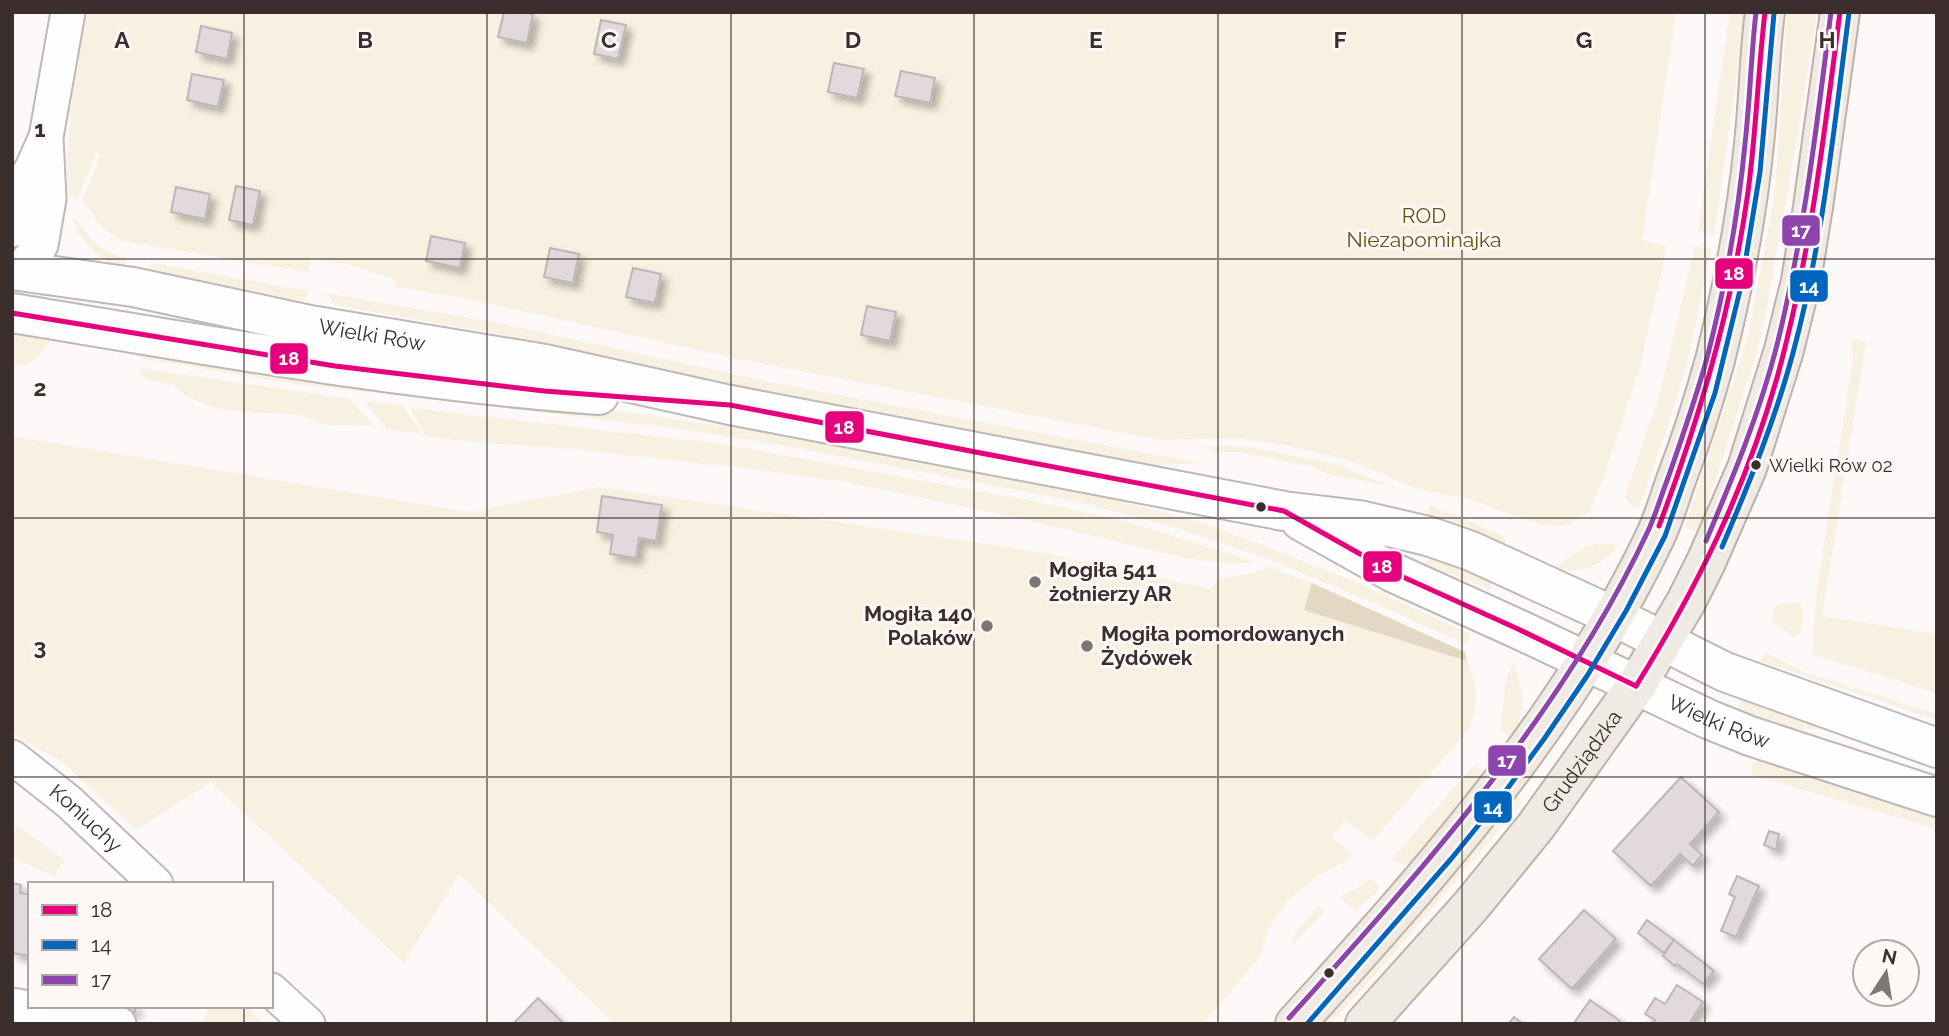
<svg xmlns="http://www.w3.org/2000/svg" width="1949" height="1036" viewBox="0 0 1949 1036" font-family="Raleway,sans-serif">
  <defs>
    <filter id="shadow"><feDropShadow dx="6" dy="6" stdDeviation="3.5" flood-color="#0004"/></filter>
  </defs>
  <rect width="100%" height="100%" fill="#fdf9f8"/>
  <!-- green -->
  <g fill="#f8f0e0">
    <path d="M86 12H1676L1642 240 1667 246 1640 366 1602 482 1588 513 1569 524 1559 526 1538 524 1466 498 1421 490 1348 460 1290 446 1237 438 1161 440 739 359 468 299 395 287 396 280 351 265 311 258 308 272 122 241C113 236 103 229 97 221 92 214 90 207 82 201L101 155 96 153 78 198 68 197C64 131 75 76 86 12Z"/>
    <polygon points="1730,12 1746,12 1714,234 1698,232"/>
    <polygon points="1787,12 1817,12 1797,139 1761,338 1698,533 1685,527 1748,337 1775,192"/>
    <path d="M72 217C79 222 82 229 88 235 97 246 110 254 124 258L127 268C100 263 80 243 72 217Z"/>
    <path d="M1695 246 1711 249C1702 291 1695 334 1683 375 1671 420 1654 464 1639 508L1631 505 1625 496 1660 395Z"/>
    <polygon points="151,263 309,291 303,301 145,272"/>
    <polygon points="326,293 499,323 760,380 1200,463 1147,466 756,392 498,334 335,305"/>
    <path d="M12 326 48 334 50 340C41 354 31 368 12 365Z"/>
    <polygon points="1851,338 1866,342 1822,616 1937,634 1937,693 1812,654 1817,588 1853,360"/>
    <polygon points="133,347 312,376 626,412 768,433 1101,496 1196,521 1270,548 1354,581 1470,634 1466,644 1381,606 1261,556 1166,525 1074,501 786,446 674,428 289,383 139,358 134,353"/>
    <polygon points="139,368 350,399 374,426 324,425 298,414 253,413 218,409 185,396 174,385 153,381 142,376"/>
    <polygon points="364,401 402,405 421,434 387,429"/>
    <polygon points="410,408 722,444 1033,501 1121,520 1256,562 1230,564 1181,557 1010,516 845,482 752,469 563,448 470,442 426,436"/>
    <path d="M12 436 469 512 600 487 1040 552 1210 589 1219 579 1251 574 1268 567 1312 583 1305 610 1467 661C1479 684 1478 706 1469 729L1373 841 1346 820 1331 838 1341 844 1352 855 1346 861 1320 874 1288 900 1267 931 1259 958 1203 1024H615L459 874 404 963 211 782 136 830 65 764 12 733Z"/>
    <polygon points="1223,445 1255,448 1335,464 1390,486 1330,475 1309,466 1239,452 1216,452 1203,447"/>
    <polygon points="1431,505 1504,536 1508,550 1427,515"/>
    <path d="M1599 543 1619 545C1598 567 1585 573 1555 569 1569 555 1580 548 1599 543Z"/>
    <polygon points="1430,556 1492,583 1489,590 1427,564"/>
    <polygon points="1799,602 1804,611 1800,634 1793,637 1771,620 1776,605"/>
    <polygon points="1767,653 1806,673 1937,714 1937,720 1760,661"/>
    <path d="M1513 662C1525 693 1526 709 1513 739L1500 730 1506 681Z"/>
    <polygon points="1741,700 1823,729 1771,730 1735,716"/>
    <polygon points="1758,756 1932,814 1936,822 1934,828 1752,775 1752,766"/>
    <polygon points="1474,765 1486,774 1416,858 1409,864 1400,864 1391,860"/>
    <polygon points="1518,797 1523,802 1382,967 1330,1024 1320,1024 1377,962"/>
    <polygon points="17,826 64,860 55,876 12,858 12,833"/>
    <polygon points="1371,878 1379,884 1378,891 1355,911 1339,897 1356,889"/>
    <polygon points="1318,906 1324,912 1291,946 1293,937"/>
    <polygon points="210,1006 246,1006 264,1024 202,1024"/>
  </g>
  <!-- forest -->
  <polygon fill="#e2d8c3" points="1312,583 1465,652 1467,661 1304,610"/>
  <!-- building -->
  <g fill="#e1d9db" stroke="#bdb6b8" stroke-width="2" filter="url(#shadow)">
    <polygon points="504,12 523,12 533,14 527,43 498,37"/>
    <polygon points="601,20 626,25 618,59 594,54"/>
    <polygon points="201,26 232,33 227,59 196,52"/>
    <polygon points="834,63 864,69 857,98 828,92"/>
    <polygon points="901,71 935,78 930,103 895,96"/>
    <polygon points="192,74 224,80 218,107 187,100"/>
    <polygon points="236,186 260,191 253,225 229,220"/>
    <polygon points="176,187 210,194 205,219 171,212"/>
    <polygon points="431,236 465,243 460,268 426,261"/>
    <polygon points="550,248 579,254 573,283 544,277"/>
    <polygon points="633,268 661,274 655,303 626,297"/>
    <polygon points="867,306 896,312 890,341 861,335"/>
    <polygon points="602,496 662,505 656,541 639,538 636,558 610,554 613,535 597,532"/>
    <polygon points="1681,777 1719,812 1690,844 1702,855 1693,866 1680,854 1651,886 1613,851"/>
    <polygon points="1769,831 1779,834 1776,850 1764,845"/>
    <polygon points="1737,876 1759,886 1736,937 1721,931 1735,897 1729,894"/>
    <polygon points="12,883 21,885 20,893 30,895 30,956 12,953"/>
    <polygon points="1584,910 1616,939 1572,989 1539,959"/>
    <polygon points="1647,920 1674,940 1664,953 1638,933"/>
    <polygon points="1674,940 1714,971 1703,984 1677,964 1675,966 1663,956"/>
    <polygon points="1677,985 1703,1002 1689,1024 1653,1024 1655,1020 1645,1014 1655,998 1665,1004"/>
    <polygon points="538,998 564,1024 513,1024"/>
    <polygon points="1590,1000 1620,1021 1619,1024 1574,1023"/>
    <polygon points="103,1006 136,1006 135,1012"/>
    <polygon points="1514,1017 1523,1024 1508,1024"/>
  </g>
  <g fill="none" stroke-linecap="round" stroke-linejoin="round">
    <defs>
      <g id="minor">
        <polyline points="12,230 19,190 32,168 45,139"/>
        <polyline points="19,271 41,245 49,199 46,137 68,12"/>
        <path id="s1" d="M12 757 69 802 156 884"/>
        <polyline points="271,990 308,1024"/>
        <polyline points="12,1005 119,1024"/>
      </g>
      <g id="tertiary">
        <path id="s2" d="M12 270 133 287 310 325 545 364 730 405 1284 511 1359 520 1428 536 1471 551 1613 616 1725 672 1937 748"/>
        <path d="M12 313C207 345 402 381 599 395"/>
        <path id="s3" d="M1301 521 1392 572 1518 629 1708 719 1750 736 1937 797"/>
      </g>
      <g id="primary">
        <path d="M1295 1024C1430 875 1566 723 1654 539 1663 521 1669 500 1676 480 1691 441 1704 400 1715 360 1732 292 1747 214 1754 144 1759 100 1759 56 1765 12"/>
        <path id="s4" d="M1365 1024 1470 907 1536 826 1636 686 1686 602 1706 562 1747 468 1784 350 1801 281 1813 207 1840 12"/>
      </g>
    </defs>
    <!-- minor casing -->
    <use href="#minor" stroke="#bfb8b7" stroke-width="37"/>
    <!-- tertiary casing -->
    <use href="#tertiary" stroke="#bfb8b7" stroke-width="42"/>
    <!-- primary casing -->
    <use href="#primary" stroke="#beb1a8" stroke-width="42"/>
    <!-- minor -->
    <use href="#minor" stroke="#fffefe" stroke-width="33"/>
    <!-- tertiary -->
    <use href="#tertiary" stroke="#fffefe" stroke-width="38"/>
    <!-- primary -->
    <use href="#primary" stroke="#f0eae4" stroke-width="38"/>
    <defs>
      <g id="bus-1">
        <polyline points="12,313 335,366 544,391 730,405 1284,511 1392,572 1518,629 1636,686"/>
        <path d="M1659 526C1700 418 1732 307 1748 192 1756 133 1758 72 1765 12"/>
        <path d="M1636 686C1697 588 1745 490 1777 378 1810 259 1824 135 1840 12"/>
      </g>
      <g id="bus-2">
        <path d="M1722 547C1749 484 1775 420 1793 353 1823 242 1834 127 1849 13"/>
        <polyline points="1307,1024 1451,859 1499,800 1544,739 1587,676 1626,611 1665,536 1715,393 1742,282 1760,172 1774,13"/>
      </g>
      <g id="bus-3">
        <path d="M1706 541C1733 477 1760 412 1777 345 1804 236 1817 124 1831 12"/>
        <path d="M1289 1018C1423 869 1562 715 1648 531 1656 514 1661 496 1668 478 1682 438 1696 398 1707 358 1725 288 1738 216 1745 144 1750 100 1751 56 1756 12"/>
      </g>
    </defs>
    <!-- bus-1 casing -->
    <use href="#bus-1" stroke="#fef8f7" stroke-width="10"/>
    <!-- bus-2 casing -->
    <use href="#bus-2" stroke="#fef8f7" stroke-width="10"/>
    <!-- bus-3 casing -->
    <use href="#bus-3" stroke="#fef8f7" stroke-width="10"/>
    <!-- bus-1 -->
    <use href="#bus-1" stroke="#e5007d" stroke-width="5"/>
    <!-- bus-2 -->
    <use href="#bus-2" stroke="#0065bd" stroke-width="5"/>
    <!-- bus-3 -->
    <use href="#bus-3" stroke="#8e44ad" stroke-width="5"/>
  </g>
  <!-- grid -->
  <path fill="none" stroke="#3b2e2d" stroke-width="2" stroke-opacity="0.55" d="M244 12V884M487 12V1024M731 12V1024M974 12V1024M1218 12V1024M1462 12V1024M1705 12V1024M12 259H1937M12 518H1937M12 777H1937M244 1006V1024"/>
  <!-- markers -->
  <g fill="#3b2e2d" stroke="#fef8f7" stroke-width="2.5">
    <circle cx="1756" cy="465" r="6"/>
    <circle cx="1261" cy="507" r="6"/>
    <circle cx="1329" cy="973" r="6"/>
  </g>
  <g fill="#7f7574" stroke="#fef8f7" stroke-width="2.5">
    <circle cx="1035" cy="582" r="7"/>
    <circle cx="987" cy="626" r="7"/>
    <circle cx="1087" cy="646" r="7"/>
  </g>
  <g text-anchor="middle" stroke-width="6" stroke-linejoin="round" paint-order="stroke">
    <!-- bus labels -->
    <g font-size="19" fill="#3b2e2d" stroke="#fef8f7" text-anchor="start">
      <text x="1769" y="472">Wielki Rów 02</text>
    </g>
    <!-- park labels -->
    <g font-size="21" fill="#675211" stroke="#fef8f7">
      <text x="1424" y="223">ROD<tspan x="1424" dy="24">Niezapominajka</tspan></text>
    </g>
    <!-- street labels -->
    <g font-size="21" fill="#3b2e2d" stroke="#fef8f7">
      <text dy="7" stroke="none"><textPath href="#s2" startOffset="366">Wielki Rów</textPath></text>
      <text dy="7" stroke="none"><textPath href="#s3" startOffset="464">Wielki Rów</textPath></text>
      <text dy="7" stroke="none"><textPath href="#s4" startOffset="341">Grudziądzka</textPath></text>
      <text dy="7" stroke="none"><textPath href="#s1" startOffset="96">Koniuchy</textPath></text>
    </g>
    <!-- poi labels -->
    <g font-size="21" font-weight="bold" fill="#3b2e2d" stroke="#fef8f7" text-anchor="start">
      <text x="1049" y="577">Mogiła 541<tspan x="1049" dy="24">żołnierzy AR</tspan></text>
      <text x="973" y="621" text-anchor="end">Mogiła 140<tspan x="973" dy="24">Polaków</tspan></text>
      <text x="1101" y="641">Mogiła pomordowanych<tspan x="1101" dy="24">Żydówek</tspan></text>
    </g>
  </g>
  <g font-size="23" text-anchor="middle" font-weight="bold" fill="#3b2e2d" stroke="#fef8f7" stroke-width="6" stroke-linejoin="round" paint-order="stroke">
    <text x="122" y="48">A</text>
    <text x="365" y="48">B</text>
    <text x="609" y="48">C</text>
    <text x="853" y="48">D</text>
    <text x="1096" y="48">E</text>
    <text x="1340" y="48">F</text>
    <text x="1584" y="48">G</text>
    <text x="1827" y="48">H</text>
    <text x="40" y="137">1</text>
    <text x="40" y="396">2</text>
    <text x="40" y="655">3</text>
  </g>
  <g stroke="#fef8f7" stroke-width="2.5">
    <rect x="1781" y="214" width="40" height="33" rx="7" fill="#8e44ad"/>
    <rect x="1714" y="257" width="40" height="33" rx="7" fill="#e5007d"/>
    <rect x="1789" y="269" width="40" height="34" rx="7" fill="#0065bd"/>
    <rect x="269" y="342" width="40" height="33" rx="7" fill="#e5007d"/>
    <rect x="824" y="410" width="41" height="34" rx="7" fill="#e5007d"/>
    <rect x="1362" y="550" width="41" height="33" rx="7" fill="#e5007d"/>
    <rect x="1487" y="744" width="40" height="33" rx="7" fill="#8e44ad"/>
    <rect x="1473" y="790" width="40" height="34" rx="7" fill="#0065bd"/>
  </g>
  <g font-size="19" text-anchor="middle" font-weight="bold" fill="#fff">
    <text x="1801" y="237">17</text>
    <text x="1734" y="280">18</text>
    <text x="1809" y="293">14</text>
    <text x="289" y="365">18</text>
    <text x="844" y="434">18</text>
    <text x="1382" y="573">18</text>
    <text x="1507" y="767">17</text>
    <text x="1493" y="814">14</text>
  </g>
  <!-- border -->
  <rect width="1949" height="1036" fill="none" stroke="#3b2e2d" stroke-width="28"/>
  <!-- legend -->
  <rect x="28" y="882" width="245" height="126" fill="#fef8f7" stroke="#b0a7a6" stroke-width="2"/>
  <rect x="42" y="905" width="35" height="10" fill="#e5007d" stroke="#b0a7a6" stroke-width="2"/>
  <text x="91" y="917" font-size="21" fill="#3b2e2d">18</text>
  <rect x="42" y="940" width="35" height="10" fill="#0065bd" stroke="#b0a7a6" stroke-width="2"/>
  <text x="91" y="952" font-size="21" fill="#3b2e2d">14</text>
  <rect x="42" y="975" width="35" height="10" fill="#8e44ad" stroke="#b0a7a6" stroke-width="2"/>
  <text x="91" y="987" font-size="21" fill="#3b2e2d">17</text>
  <!-- north arrow -->
  <g transform="translate(1886 973) rotate(12)"><circle r="33" fill="#fef8f7" stroke="#b0a7a6" stroke-width="2"/>
  <path d="M0-5L12 26L0 18L-12 26Z" fill="#7f7574"/>
  <text y="-10" font-size="19" font-weight="bold" text-anchor="middle" fill="#3b2e2d">N</text>
  </g>
</svg>
